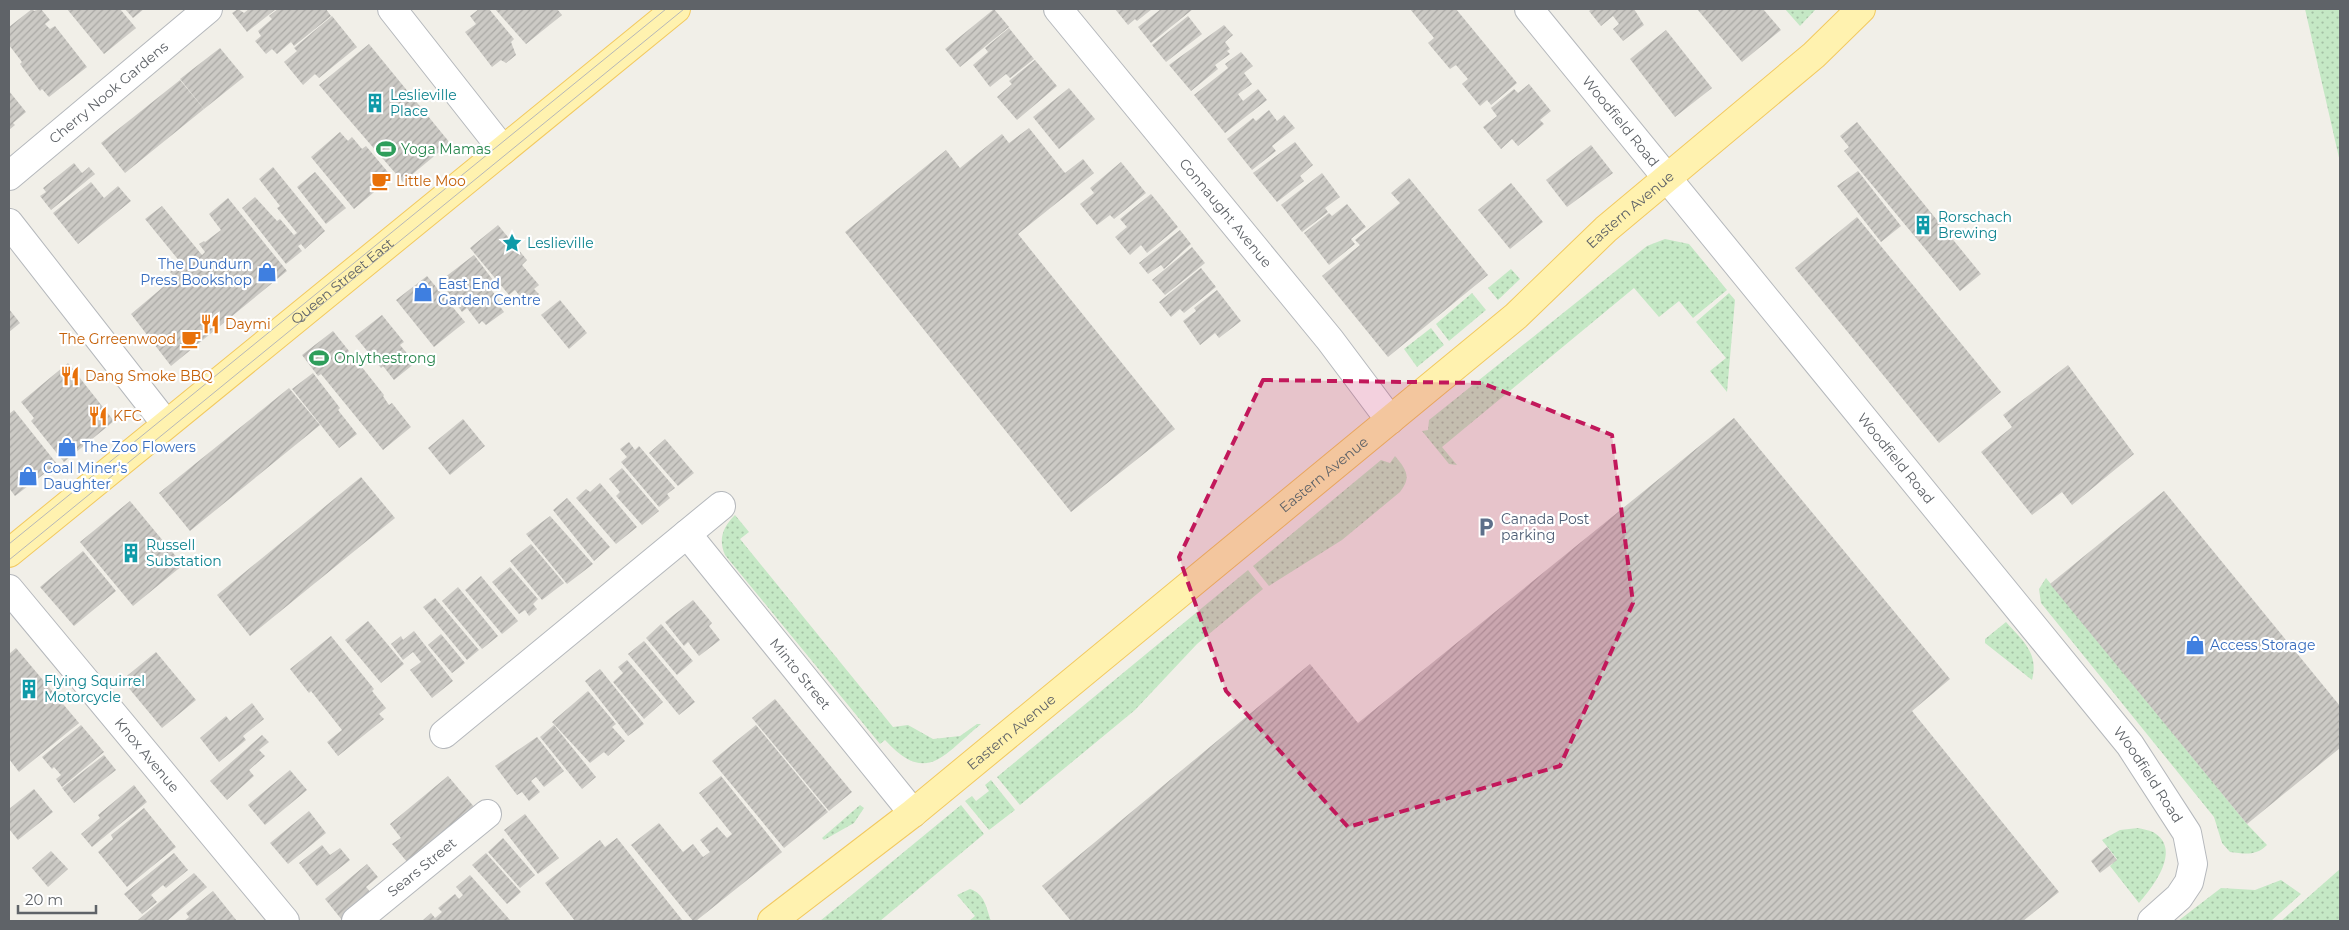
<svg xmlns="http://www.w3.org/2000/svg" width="2349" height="930" viewBox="0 0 2349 930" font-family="Montserrat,sans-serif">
  <defs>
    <pattern id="grass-dots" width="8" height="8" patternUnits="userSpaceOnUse" patternTransform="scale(1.25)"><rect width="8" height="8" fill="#c5e8c5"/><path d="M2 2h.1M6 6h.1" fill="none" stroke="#a3c0a4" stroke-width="1.8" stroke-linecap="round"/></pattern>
    <pattern id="building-hatch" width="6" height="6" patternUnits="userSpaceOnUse" patternTransform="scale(1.25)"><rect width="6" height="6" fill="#cccac5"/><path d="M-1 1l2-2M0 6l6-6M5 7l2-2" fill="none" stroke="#a9a8a4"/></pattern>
  </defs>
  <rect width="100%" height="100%" fill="#f1efe8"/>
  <!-- grass -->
  <g fill="url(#grass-dots)">
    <polygon points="1785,9 1816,9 1800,26"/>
    <polygon points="2305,9 2340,9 2340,162"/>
    <polygon points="1665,239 1689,244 1727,290 1693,318 1679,301 1659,317 1634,288 1442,447 1457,465 1449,464 1422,431 1428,430 1429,420 1647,246"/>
    <polygon points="1511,269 1520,279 1498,300 1488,288"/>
    <polygon points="1472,293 1486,310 1449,341 1436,324"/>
    <polygon points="1729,293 1735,300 1727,392 1710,371 1726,358 1696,322"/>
    <polygon points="1431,328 1444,345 1417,367 1404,349"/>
    <path d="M1395 456C1406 469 1412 477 1400 492L1342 540 1269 586 1253 566 1381 460 1390 463Z"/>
    <path d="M735 515 749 532 740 539 893 727 908 725 933 739 960 736 977 724H981C943 755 927 786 885 740L880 744 725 555C718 539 723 527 735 515Z"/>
    <polygon points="1248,570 1263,589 1197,644 1135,710 1020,805 997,777"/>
    <path d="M2046 578 2247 824 2267 845C2256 856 2245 854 2230 852L2222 843 2214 817 2041 603 2039 589Z"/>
    <path d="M2006 622C2023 641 2039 653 2032 680L1985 643V639Z"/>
    <polygon points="991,780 1015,810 989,830 965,801 972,796 976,801 989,791 985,785"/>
    <polygon points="860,805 864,808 854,823 824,840 822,838"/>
    <polygon points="961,805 984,834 880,921 820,921"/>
    <path d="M2138 828C2142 829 2149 830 2153 832 2183 849 2153 887 2139 903L2110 866 2117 859 2102 840 2120 830Z"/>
    <polygon points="2340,869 2340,921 2281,921"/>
    <polygon points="2281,880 2301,894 2271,921 2178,921 2221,888 2255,890"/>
    <path d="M970 889C985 894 986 907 991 921H969L975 916 957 895Z"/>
  </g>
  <!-- building -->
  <g fill="url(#building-hatch)">
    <polygon points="32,9 34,11 41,9 50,20 45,24 50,29 55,26 87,67 49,97 42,89 40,91 20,64 22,62 9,45 9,27"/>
    <polygon points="67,9 120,9 136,28 104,54"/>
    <polygon points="125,9 144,9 133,18"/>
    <polygon points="238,9 244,13 249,9 276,9 247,32 232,13"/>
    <polygon points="278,9 326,9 331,16 294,46 291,42 277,54 272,49 266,54 255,41 261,36 258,31 272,19 269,16"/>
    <polygon points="479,9 489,9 514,39 511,42 516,55 506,63 501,60 492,67 465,32 476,24 470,16"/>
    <polygon points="495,9 557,9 562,15 526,44"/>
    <polygon points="994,9 1009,27 960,67 945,49"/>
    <polygon points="1115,9 1152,9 1137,21 1135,19 1128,25"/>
    <polygon points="1161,9 1193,9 1151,43 1138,27"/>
    <polygon points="1410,9 1456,9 1517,83 1491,105 1487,100 1480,106 1462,84 1468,79 1456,65 1450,69 1428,43 1434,38"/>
    <polygon points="1592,9 1634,9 1644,25 1623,41 1613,29 1619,24 1613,16 1601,26 1589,11"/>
    <polygon points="1697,9 1763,9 1781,30 1742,62"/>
    <polygon points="332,16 357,47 319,78 315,74 303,85 284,62 297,51 294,48"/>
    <polygon points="1188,16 1202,34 1166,62 1152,45"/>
    <polygon points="1224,25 1233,35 1225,42 1230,49 1227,51 1230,54 1215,65 1218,69 1191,91 1169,65"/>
    <polygon points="1009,28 1034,59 1010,78 1006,74 990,87 973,65 988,52 985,48"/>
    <polygon points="1666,30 1712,88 1675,117 1630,59"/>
    <polygon points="369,44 450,143 403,182 319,85"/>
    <polygon points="220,48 244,77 204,109 180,79"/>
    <polygon points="1241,52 1253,66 1244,73 1252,84 1238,94 1243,101 1258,89 1267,100 1225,133 1194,95 1228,68 1225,64"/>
    <polygon points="1035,60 1057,86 1017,120 997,97 1012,84 1009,81"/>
    <polygon points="180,80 204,109 125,173 101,143"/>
    <polygon points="1529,84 1551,111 1540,120 1544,124 1518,146 1512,139 1501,149 1483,127 1497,116 1491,108 1514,89 1518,93"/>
    <polygon points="1069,88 1095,119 1059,149 1033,117"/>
    <polygon points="9,91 26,112 13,123 15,125 9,130"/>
    <polygon points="1269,110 1277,121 1284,115 1295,128 1272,146 1276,151 1252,170 1227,139 1253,118 1256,121"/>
    <polygon points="1857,122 1981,274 1960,291 1844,151 1849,147 1840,136"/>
    <polygon points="1029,128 1065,173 1083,159 1094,173 1018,234 1175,429 1071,512 845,232 946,150 960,168 1002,134 1009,143"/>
    <polygon points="340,132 348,141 352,137 362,149 366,146 392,177 354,209 311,157"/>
    <polygon points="1295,142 1313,165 1300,176 1304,181 1277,202 1253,173"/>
    <polygon points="1591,145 1613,173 1567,207 1546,180"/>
    <polygon points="1121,162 1146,193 1114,219 1110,215 1097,225 1080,204 1094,193 1090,188"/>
    <polygon points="74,163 82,173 89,167 95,174 51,210 40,196 46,192 43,188"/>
    <polygon points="273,167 325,231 305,249 301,244 298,246 302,251 286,264 242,208 255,197 277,221 280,219 299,241 294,235 297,233 277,208 280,206 259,179"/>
    <polygon points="1858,171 1901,226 1881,242 1837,186"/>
    <polygon points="315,172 346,208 326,224 297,187"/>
    <polygon points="1322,173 1340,197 1325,208 1328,212 1302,232 1281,205"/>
    <polygon points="1409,178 1488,275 1388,357 1322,276 1360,245 1355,240 1400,203 1391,193"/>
    <polygon points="91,182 104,198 118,186 131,201 78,244 53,213"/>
    <polygon points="1511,183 1543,222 1510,249 1478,210"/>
    <polygon points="1151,194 1178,227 1147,253 1141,245 1130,255 1115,237 1127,227 1120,219"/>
    <polygon points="228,198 287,271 171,366 131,314 175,277 170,272 181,263 145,219 162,206 202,255 205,252 199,244 204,241 205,242 221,230 209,214"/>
    <polygon points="1347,204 1366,227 1351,239 1355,244 1329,265 1304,233 1329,213 1332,216"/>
    <polygon points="1857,217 2001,392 1939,443 1795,268"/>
    <polygon points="498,225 527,260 522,265 539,285 534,289 539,294 527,305 515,290 509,295 470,248"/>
    <polygon points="1180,230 1191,244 1164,269 1161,265 1148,274 1139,263"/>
    <polygon points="1192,247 1205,263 1165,295 1152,280"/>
    <polygon points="474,255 496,284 490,288 501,303 499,305 504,312 486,325 482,321 479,324 467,308 462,312 440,281"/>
    <polygon points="1201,268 1216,287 1184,313 1180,309 1171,317 1159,302"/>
    <polygon points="427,276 465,322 434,347 396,300"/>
    <polygon points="1217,290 1241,321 1219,338 1215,333 1200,345 1183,321 1196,311 1194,308"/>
    <polygon points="560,300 587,333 569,349 541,315"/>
    <polygon points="9,309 20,323 9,332"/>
    <polygon points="382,315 404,342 400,345 415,363 394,380 383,366 381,368 355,336"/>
    <polygon points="333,331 349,351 346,354 358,369 361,366 384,395 383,396 389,405 392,403 411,427 383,450 321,374 318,376 302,355"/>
    <polygon points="68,363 114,421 64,462 31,421 34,418 21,402"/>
    <polygon points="2068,365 2134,454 2072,505 2062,492 2032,515 1981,452 2012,427 2003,415"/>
    <polygon points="313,373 340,408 338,410 357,434 339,448 292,389"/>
    <polygon points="289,388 320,425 190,531 159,493"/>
    <polygon points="14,410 57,464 15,496 9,488 9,414"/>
    <polygon points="1734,418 1950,679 1912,711 2059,892 2023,921 1071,921 1042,886 1310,664 1358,723"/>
    <polygon points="463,419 485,446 450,475 428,448"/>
    <polygon points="665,439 694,473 678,486 649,453"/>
    <polygon points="629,442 635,450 639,446 675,488 667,494 670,498 659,507 621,462 627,457 620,449"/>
    <polygon points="622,468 659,511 642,525 616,496 620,492 609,479"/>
    <polygon points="361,477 395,518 250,636 217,595"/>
    <polygon points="600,483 637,527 616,544 576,498 586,489 590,492"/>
    <polygon points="2164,491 2340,706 2340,748 2247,824 2050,584"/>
    <polygon points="567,498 610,547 594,561 553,510"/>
    <polygon points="130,501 183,565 133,606 80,542"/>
    <polygon points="550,516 593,564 567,584 526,534"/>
    <polygon points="531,544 564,583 542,600 510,561"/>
    <polygon points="83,551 116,591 74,626 40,587"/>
    <polygon points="510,567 538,599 533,604 537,609 529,616 525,610 519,614 492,582"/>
    <polygon points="481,576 518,621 502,634 465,590"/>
    <polygon points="458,587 498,636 482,649 442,601"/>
    <polygon points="435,598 479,650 467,660 423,607"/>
    <polygon points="693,600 712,623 709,626 720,640 699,656 688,642 684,646 665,622"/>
    <polygon points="368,621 404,664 381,683 345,640"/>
    <polygon points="661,624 693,661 677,675 646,638"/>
    <polygon points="414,631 453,681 432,698 410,670 421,662 413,652 403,660 391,644 401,636 403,640"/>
    <polygon points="441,634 465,663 452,673 428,645"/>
    <polygon points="331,636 374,689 372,691 386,708 379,714 384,719 338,756 327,742 342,730 311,691 309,693 290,669"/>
    <polygon points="644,641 695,702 679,715 628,654"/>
    <polygon points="16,648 79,723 19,772 9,759 9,654"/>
    <polygon points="156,652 196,700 162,728 122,680"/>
    <polygon points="627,660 663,702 644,719 613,682 623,673 618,667"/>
    <polygon points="600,669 644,724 628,736 585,681"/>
    <polygon points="588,691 616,724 612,727 625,741 608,756 604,752 590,763 552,722"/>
    <polygon points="775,699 852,792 829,811 752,718"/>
    <polygon points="252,703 264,719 243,736 246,740 219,762 200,738 226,716 230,721"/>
    <polygon points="81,725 104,752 62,787 56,779 61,775 54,767 52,769 42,757"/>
    <polygon points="554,725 596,777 582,789 540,737"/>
    <polygon points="756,725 828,812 784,848 712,761"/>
    <polygon points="262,735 269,742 259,750 265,756 249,770 254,776 227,800 210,781"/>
    <polygon points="537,737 564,771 544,787 536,777 531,781 540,792 529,801 522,792 517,795 495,766"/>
    <polygon points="104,755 116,770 74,803 62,788"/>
    <polygon points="290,770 307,790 265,825 248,805"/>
    <polygon points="448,776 475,808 408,863 392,844 401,838 390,824"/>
    <polygon points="721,776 782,852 696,921 693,921 631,845 659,823 683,852 693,844 703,857 710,852 700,840 717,827 727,838 732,834 699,793"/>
    <polygon points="134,785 147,802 92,847 81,834 100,818 98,815"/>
    <polygon points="34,789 53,812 18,840 9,829 9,809"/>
    <polygon points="144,808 176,847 127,887 98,852 113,839 111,835"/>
    <polygon points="309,811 326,833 288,864 270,843"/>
    <polygon points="525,814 559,858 538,874 504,830"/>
    <polygon points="503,838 535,875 520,888 488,852"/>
    <polygon points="617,838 683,921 575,921 545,883 600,840 605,847"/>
    <polygon points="322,845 330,855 340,848 350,860 317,886 299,863"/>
    <polygon points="2107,847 2117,860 2100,873 2091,861"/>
    <polygon points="51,851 68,869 48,887 32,868"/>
    <polygon points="174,853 188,870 166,888 163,885 151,895 157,902 142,914 124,894"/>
    <polygon points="486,853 521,892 507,904 472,865"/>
    <polygon points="367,864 378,877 366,887 373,895 342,920 325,899"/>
    <polygon points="194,873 207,887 167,921 140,921 138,920"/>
    <polygon points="470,875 511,921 422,921 431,913 435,918 442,912 438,908 455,894 459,899 463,895 456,887"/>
    <polygon points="213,891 237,921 184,921 189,917 186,913"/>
  </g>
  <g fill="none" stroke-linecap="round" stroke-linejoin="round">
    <defs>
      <g id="minor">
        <polyline points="392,9 503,150"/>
        <path id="s1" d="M1058 9 1330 340 1390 420"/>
        <path id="s2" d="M1529 9 2130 745 2187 833 2193 864 2189 882 2179 897 2152 921"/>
        <path id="s3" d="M9 176 208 9"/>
        <polyline points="9,223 166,424"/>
        <path id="s4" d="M687 534 913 813"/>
        <path id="s5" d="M9 589 285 921"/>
        <polyline points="444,734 721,506"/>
        <path id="s6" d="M356 921 487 814"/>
      </g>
      <g id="major">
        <path id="s7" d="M9 553 676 9"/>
        <path id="s8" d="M772 921 913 813 1516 316 1606 229 1814 55 1861 9"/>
      </g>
    </defs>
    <!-- minor casing -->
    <use href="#minor" stroke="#b5b8bc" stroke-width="30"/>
    <!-- major casing -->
    <use href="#major" stroke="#f2c960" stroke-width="30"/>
    <!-- minor -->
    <use href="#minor" stroke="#fff" stroke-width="28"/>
    <!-- major -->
    <use href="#major" stroke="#fff2af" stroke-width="28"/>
    <!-- tram -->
    <g stroke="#b6b7b8" stroke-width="1">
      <polyline points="9,544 666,9"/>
      <polyline points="9,560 684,9"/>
    </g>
  </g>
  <!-- marked area -->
  <path fill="#c2185b" fill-opacity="0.2" stroke="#c2185b" stroke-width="4" stroke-dasharray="10 6" stroke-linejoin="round" d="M1263 380 1482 383 1612 435 1633 603 1560 766 1348 827 1226 691 1179 557Z"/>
  <!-- icons -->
  <defs>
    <symbol id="building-bare" viewBox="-9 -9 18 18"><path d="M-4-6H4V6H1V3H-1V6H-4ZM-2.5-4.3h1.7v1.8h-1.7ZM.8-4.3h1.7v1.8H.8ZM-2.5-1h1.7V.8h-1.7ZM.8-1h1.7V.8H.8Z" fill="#0f9aa8" stroke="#fff" stroke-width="2.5" paint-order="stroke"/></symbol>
    <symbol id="stadium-bare" viewBox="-9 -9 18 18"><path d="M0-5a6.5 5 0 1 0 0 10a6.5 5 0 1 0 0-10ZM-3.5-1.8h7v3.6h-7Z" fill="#2e9e5b" stroke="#fff" stroke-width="2.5" paint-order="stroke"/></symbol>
    <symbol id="cafe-bare" viewBox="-9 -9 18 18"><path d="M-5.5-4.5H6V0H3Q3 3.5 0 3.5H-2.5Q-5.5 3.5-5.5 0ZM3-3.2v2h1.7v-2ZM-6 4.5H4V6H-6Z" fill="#e8710a" stroke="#fff" stroke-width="2.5" paint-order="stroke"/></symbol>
    <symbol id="sight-bare" viewBox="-9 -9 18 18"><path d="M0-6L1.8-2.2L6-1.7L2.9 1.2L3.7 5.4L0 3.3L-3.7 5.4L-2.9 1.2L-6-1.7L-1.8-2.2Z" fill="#0f9aa8" stroke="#fff" stroke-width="2.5" paint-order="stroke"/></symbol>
    <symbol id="shop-bare" viewBox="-9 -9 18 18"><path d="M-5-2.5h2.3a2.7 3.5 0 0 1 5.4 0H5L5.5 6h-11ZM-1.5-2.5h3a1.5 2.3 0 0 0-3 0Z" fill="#3f7fe0" stroke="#fff" stroke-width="2.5" paint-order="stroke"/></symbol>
    <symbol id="restaurant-bare" viewBox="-9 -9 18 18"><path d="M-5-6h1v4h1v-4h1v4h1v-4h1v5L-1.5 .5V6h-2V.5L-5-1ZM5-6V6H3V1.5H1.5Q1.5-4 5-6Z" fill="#e8710a" stroke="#fff" stroke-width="2.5" paint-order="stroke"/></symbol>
    <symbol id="parking-bare" viewBox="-9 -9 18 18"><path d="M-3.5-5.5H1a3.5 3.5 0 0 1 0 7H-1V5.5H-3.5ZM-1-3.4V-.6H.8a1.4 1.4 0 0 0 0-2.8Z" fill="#5c6f8a" stroke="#fff" stroke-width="2.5" paint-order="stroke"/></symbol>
  </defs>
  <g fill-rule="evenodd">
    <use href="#building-bare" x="361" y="89" width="28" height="28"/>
    <use href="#stadium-bare" x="372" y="135" width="28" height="28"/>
    <use href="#cafe-bare" x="367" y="167" width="28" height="28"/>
    <use href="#building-bare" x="1909" y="211" width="28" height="28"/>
    <use href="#sight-bare" x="498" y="229" width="28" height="28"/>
    <use href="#shop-bare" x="253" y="258" width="28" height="28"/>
    <use href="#shop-bare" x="409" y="278" width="28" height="28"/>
    <use href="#restaurant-bare" x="196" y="310" width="28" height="28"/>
    <use href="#cafe-bare" x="177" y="325" width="28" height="28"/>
    <use href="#stadium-bare" x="305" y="344" width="28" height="28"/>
    <use href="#restaurant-bare" x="56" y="362" width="28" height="28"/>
    <use href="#restaurant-bare" x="84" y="402" width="28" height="28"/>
    <use href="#shop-bare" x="53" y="433" width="28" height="28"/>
    <use href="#shop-bare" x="14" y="462" width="28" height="28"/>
    <use href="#parking-bare" x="1472" y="513" width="28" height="28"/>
    <use href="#building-bare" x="117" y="539" width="28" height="28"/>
    <use href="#shop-bare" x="2181" y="631" width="28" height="28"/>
    <use href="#building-bare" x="15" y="675" width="28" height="28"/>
  </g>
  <g text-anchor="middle" stroke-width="4.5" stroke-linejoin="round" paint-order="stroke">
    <!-- street labels -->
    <g font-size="14" fill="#5f6368" stroke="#fff">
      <text dy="5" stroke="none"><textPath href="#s3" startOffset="130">Cherry Nook Gardens</textPath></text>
      <text dy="5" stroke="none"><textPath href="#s2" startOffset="145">Woodfield Road</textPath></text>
      <text dy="5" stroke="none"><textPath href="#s8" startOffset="1115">Eastern Avenue</textPath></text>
      <text dy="5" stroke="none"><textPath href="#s1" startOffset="264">Connaught Avenue</textPath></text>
      <text dy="5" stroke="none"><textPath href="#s7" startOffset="430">Queen Street East</textPath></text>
      <text dy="5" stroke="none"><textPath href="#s2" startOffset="580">Woodfield Road</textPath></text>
      <text dy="5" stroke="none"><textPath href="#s8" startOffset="710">Eastern Avenue</textPath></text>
      <text dy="5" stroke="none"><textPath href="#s4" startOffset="180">Minto Street</textPath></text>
      <text dy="5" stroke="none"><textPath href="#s8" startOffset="305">Eastern Avenue</textPath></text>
      <text dy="5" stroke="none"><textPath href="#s5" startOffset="216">Knox Avenue</textPath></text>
      <text dy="5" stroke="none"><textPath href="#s2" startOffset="985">Woodfield Road</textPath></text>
      <text dy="5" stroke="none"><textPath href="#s6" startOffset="85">Sears Street</textPath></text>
    </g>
    <!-- culture labels -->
    <g font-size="14" fill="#0d838f" stroke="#fff" text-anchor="start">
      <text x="390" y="100">Leslieville<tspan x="390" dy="16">Place</tspan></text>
      <text x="1938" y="222">Rorschach<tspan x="1938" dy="16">Brewing</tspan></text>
      <text x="527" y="248">Leslieville</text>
      <text x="146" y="550">Russell<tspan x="146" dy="16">Substation</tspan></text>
      <text x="44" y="686">Flying Squirrel<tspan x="44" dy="16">Motorcycle</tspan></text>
    </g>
    <!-- leisure labels -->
    <g font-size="14" fill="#27864d" stroke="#fff" text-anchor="start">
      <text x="401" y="154">Yoga Mamas</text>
      <text x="334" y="363">Onlythestrong</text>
    </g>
    <!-- food labels -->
    <g font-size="14" fill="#c56008" stroke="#fff" text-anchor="start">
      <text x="396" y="186">Little Moo</text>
      <text x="225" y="329">Daymi</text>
      <text x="176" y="344" text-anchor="end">The Grreenwood</text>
      <text x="85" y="381">Dang Smoke BBQ</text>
      <text x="113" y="421">KFC</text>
    </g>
    <!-- shop labels -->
    <g font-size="14" fill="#366cbe" stroke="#fff" text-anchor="start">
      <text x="252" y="269" text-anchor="end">The Dundurn<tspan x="252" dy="16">Press Bookshop</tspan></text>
      <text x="438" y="289">East End<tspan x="438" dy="16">Garden Centre</tspan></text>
      <text x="82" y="452">The Zoo Flowers</text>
      <text x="43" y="473">Coal Miner's<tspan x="43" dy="16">Daughter</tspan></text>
      <text x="2210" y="650">Access Storage</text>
    </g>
    <!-- service labels -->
    <g font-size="14" fill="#4e5e75" stroke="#fff" text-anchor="start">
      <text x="1501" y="524">Canada Post<tspan x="1501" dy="16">parking</tspan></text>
    </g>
  </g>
  <!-- border -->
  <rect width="2349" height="930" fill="none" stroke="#5f6368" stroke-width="20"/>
  <!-- scale -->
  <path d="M18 905v8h78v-8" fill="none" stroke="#5f6368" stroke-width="2.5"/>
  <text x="25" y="905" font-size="15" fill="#5f6368" stroke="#ffffff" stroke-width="4" paint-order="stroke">20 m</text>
</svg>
